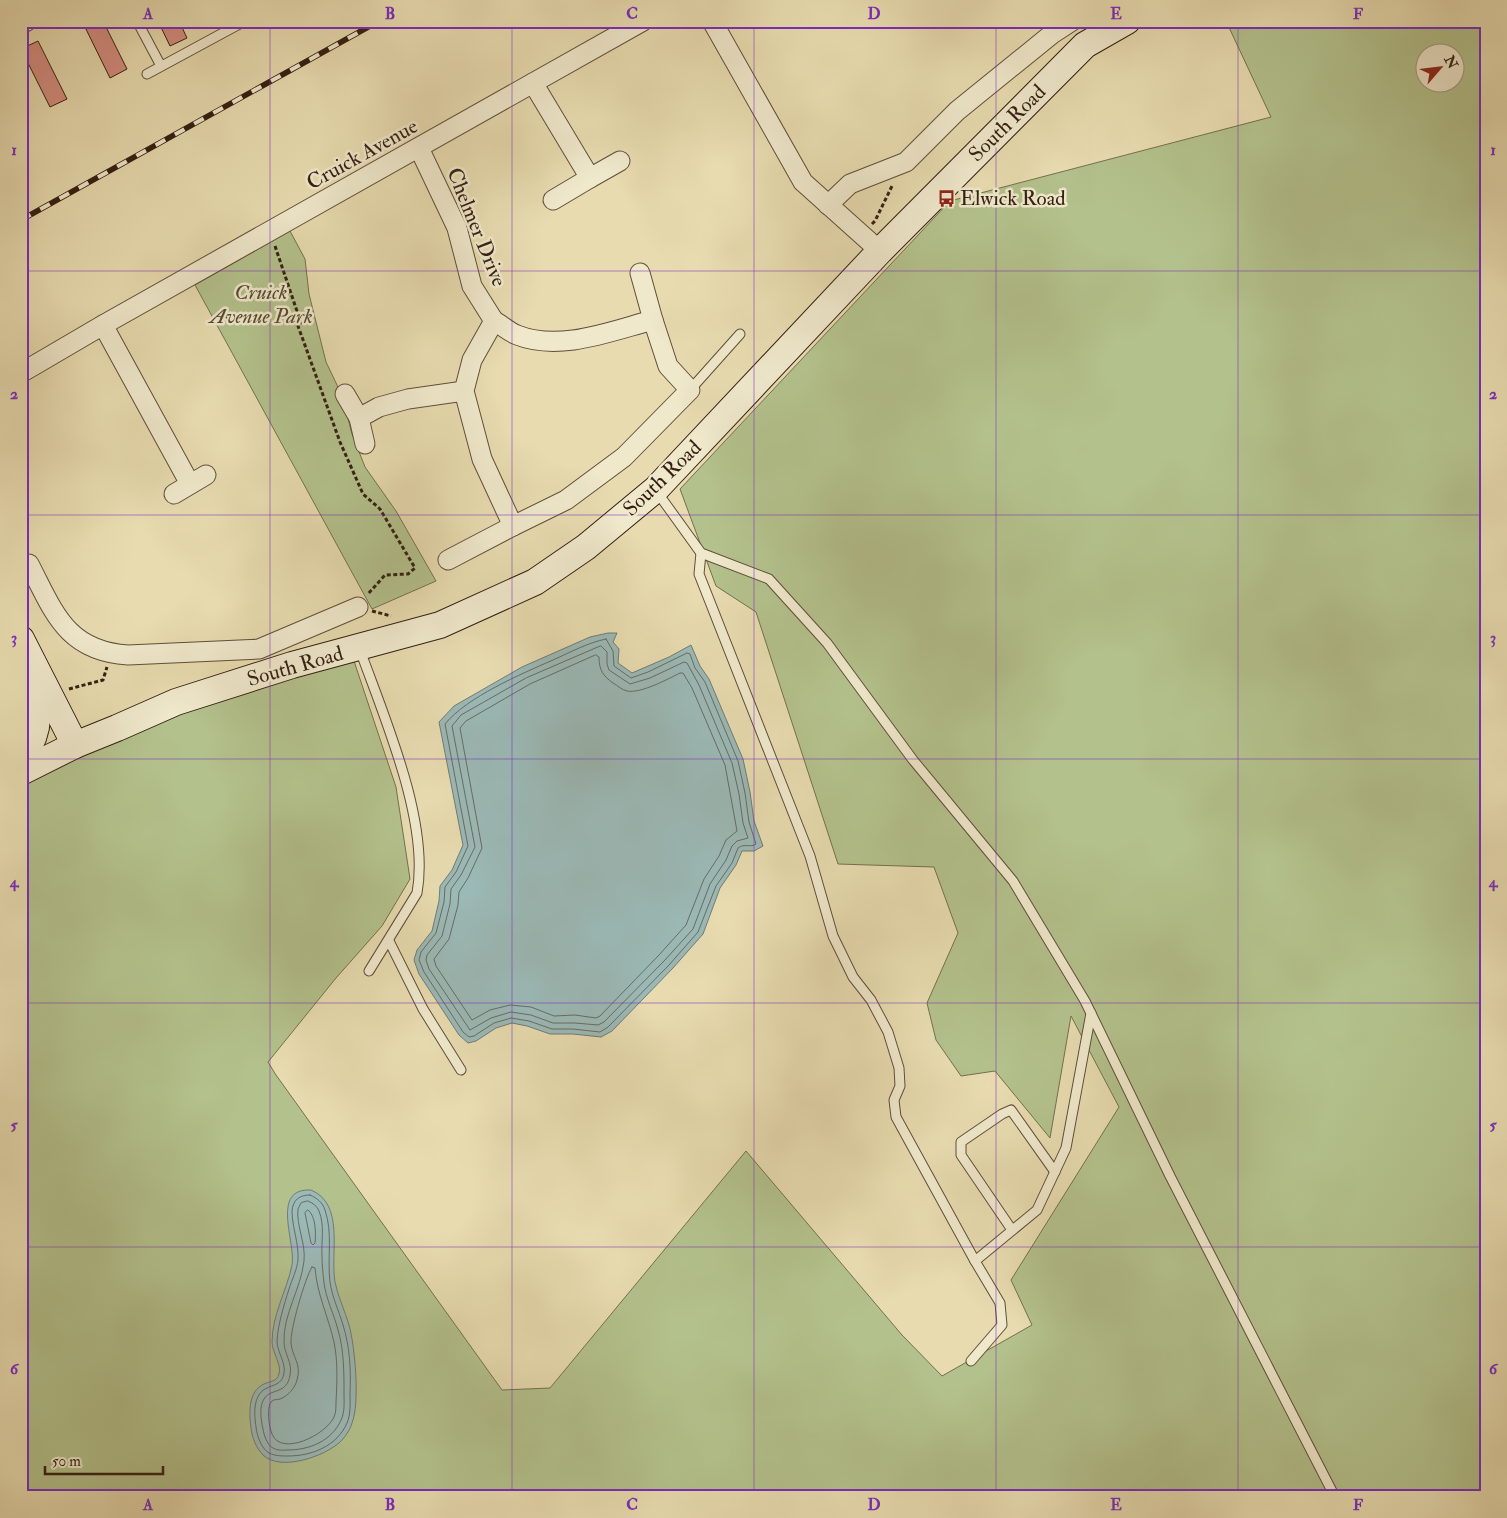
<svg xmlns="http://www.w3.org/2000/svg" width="1507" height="1518" viewBox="0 0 1507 1518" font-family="'IM FELL Double Pica',serif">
  <rect width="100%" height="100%" fill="#e7dbaf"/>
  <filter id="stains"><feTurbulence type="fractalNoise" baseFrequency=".004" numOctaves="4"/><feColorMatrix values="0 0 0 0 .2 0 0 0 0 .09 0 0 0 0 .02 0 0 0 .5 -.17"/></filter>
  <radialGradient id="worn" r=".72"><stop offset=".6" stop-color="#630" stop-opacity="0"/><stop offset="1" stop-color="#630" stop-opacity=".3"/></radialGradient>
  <!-- green -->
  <g fill="#b3c18c" stroke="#73704f" fill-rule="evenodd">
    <path d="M1226 21H1486V1497H21V782L185 710 353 658 396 787 410 879 382 926 336 978 268 1062 276 1075 502 1390 550 1388 746 1151 902 1335 942 1376 1032 1325 1011 1280 1119 1107 1071 1016 1050 1138 995 1071 961 1076 936 1040 927 1003 958 933 934 867 838 864 756 612 716 586 680 489 950 201 1271 117ZM1424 52H1454V82H1424Z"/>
    <polygon points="290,231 305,259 309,294 326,362 337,385 347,415 352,434 365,467 396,511 436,581 372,609 195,285"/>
  </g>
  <!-- water -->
  <g fill="#9bb9b6" stroke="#717b74">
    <polygon points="608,633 617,633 613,642 619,649 618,663 632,673 669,657 691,645 700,666 709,679 743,759 750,792 754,821 763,846 754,851 742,851 736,865 720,888 703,934 673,968 612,1031 601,1037 573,1034 550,1034 527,1026 512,1023 496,1028 476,1041 468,1043 459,1035 419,974 414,960 417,950 432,931 439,901 440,886 452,870 463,845 439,722 454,706 522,667 590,637"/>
    <path d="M311 1190C345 1204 330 1253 335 1282 338 1297 345 1311 349 1325 355 1346 360 1403 352 1423 350 1430 345 1437 340 1442 325 1456 281 1472 263 1455 256 1448 252 1437 251 1428 249 1413 248 1391 264 1384 270 1381 277 1382 279 1374 282 1365 272 1352 272 1342 272 1315 287 1290 292 1265 296 1242 270 1188 311 1190Z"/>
  </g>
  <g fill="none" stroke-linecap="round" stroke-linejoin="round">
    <!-- shore -->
    <g stroke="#676c64" stroke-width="1">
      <path d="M606 639 613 651 614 666 631 678 648 672 687 653 690 654 695 668 705 682 738 761 745 793 749 822 756 844C751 848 744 843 738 848L732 863 716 886 698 932 669 965 608 1027 600 1032 573 1029H552L529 1021 511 1018 494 1023 474 1036 469 1037 463 1032 424 972 419 960 421 952 436 933 444 902 445 887 456 872 468 846 445 724C467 697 521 674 553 660 571 652 587 643 606 639Z"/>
      <polygon points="601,646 607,652 607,664 609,670 630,684 650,678 684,662 687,663 699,685 732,763 739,794 743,823 748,838 737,841 732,846 726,860 710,884 693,929 665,960 604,1022 598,1025 575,1023 553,1023 531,1015 511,1012 491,1018 470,1030 429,969 426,960 427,955 442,936 450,904 451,889 461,875 475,847 452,726 461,715 526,678"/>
      <path d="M596 655 599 657C599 670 603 676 613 683 618 686 622 690 627 691 640 694 668 679 680 673H683L692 688 725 765 737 831 726 840 719 856 704 879 686 925 659 955 600 1016 596 1018 575 1015 554 1016 531 1007 510 1005 490 1010 472 1020 436 966 434 959 449 939 458 905 459 892 468 878 482 848 460 728 466 721 530 684Z"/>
      <path d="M310 1195C317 1198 323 1203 325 1210 333 1233 327 1258 330 1282 332 1297 339 1311 343 1325 350 1347 351 1370 350 1393 350 1402 351 1414 347 1423 337 1446 312 1456 288 1456 282 1456 275 1456 269 1453 261 1448 257 1436 256 1427 254 1414 253 1396 265 1389 274 1384 282 1385 284 1373 286 1362 277 1352 277 1341 278 1324 284 1305 289 1289 292 1279 297 1270 298 1260 299 1243 292 1227 292 1211 293 1200 299 1195 310 1195Z"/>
      <path d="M308 1201C313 1203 317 1206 319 1211 325 1226 321 1241 322 1256 322 1265 323 1274 324 1283 326 1299 334 1314 338 1330 344 1350 344 1372 344 1394 344 1402 345 1412 341 1420 332 1441 309 1450 288 1450 283 1450 278 1451 273 1448 267 1445 264 1435 263 1429 261 1421 259 1406 264 1399 270 1388 287 1395 290 1375 293 1363 284 1354 284 1342 283 1314 301 1289 304 1261 306 1244 296 1225 298 1209L301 1203Z"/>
      <path d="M308 1210C316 1216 316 1233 315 1243L313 1245 311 1243 305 1213Z"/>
      <path d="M312 1267 315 1268C317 1294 328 1316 334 1342 338 1361 337 1383 336 1402 336 1407 336 1413 334 1417 326 1435 281 1457 272 1434 269 1428 266 1405 272 1401 274 1399 277 1400 280 1399 288 1396 295 1388 297 1380 302 1364 292 1357 291 1343 290 1330 305 1278 312 1267Z"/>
    </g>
  </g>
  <!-- building -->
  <g fill="#d48d80" stroke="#331f12">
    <polygon points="82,21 103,21 127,69 110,78"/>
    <polygon points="158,21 179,21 187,38 170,46"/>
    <polygon points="38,41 67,99 50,107 21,49"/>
  </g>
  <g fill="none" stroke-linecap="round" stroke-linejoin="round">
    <defs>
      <g id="lane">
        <polyline points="137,21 161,66"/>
        <polyline points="147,74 245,21"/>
        <polyline points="690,390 740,334"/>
        <polyline points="657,492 701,553 769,579 827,643 913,760 1013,881 1085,1001 1170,1176 1335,1497"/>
        <polyline points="701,553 699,574 810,856 833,936 853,977 871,1000 888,1032 899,1068 900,1086 894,1100 896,1117 975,1261"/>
        <path d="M360 650C384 717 430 822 417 893L369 971"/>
        <polyline points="389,941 423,1009 461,1070"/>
        <polyline points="1012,1230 961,1155 961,1142 1002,1114 1011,1110 1055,1172"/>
        <polyline points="971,1361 1002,1325 1000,1303 975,1261 1037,1210 1066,1148 1091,1013"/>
      </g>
      <g id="street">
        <polyline points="712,21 803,182 880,251"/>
        <polyline points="21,24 27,21"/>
        <polyline points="533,83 590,178 620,161"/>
        <polyline points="419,148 457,228 472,286 494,321 472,360 464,391 482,459 513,526 566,500 624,457 690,390 668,366 653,320"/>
        <polyline points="553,200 590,178"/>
        <polyline points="828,205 850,184 906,162 957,111 1052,34 1072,21"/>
        <path d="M494 321C502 325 509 332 517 335 560 352 611 331 653 320L640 273"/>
        <polyline points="103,325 190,484"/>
        <polyline points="21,373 103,325 643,21"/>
        <polyline points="345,394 359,418"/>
        <polyline points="365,444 359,418 379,407 408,399 464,391"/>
        <polyline points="174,494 206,475"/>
        <polyline points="448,560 513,526"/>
        <path d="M21 568 29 564C54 612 66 651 128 655L259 649 358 607"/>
      </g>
      <g id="secondary">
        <polyline points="21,639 75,745"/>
        <path d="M21 759C44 728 38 708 29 674"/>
        <polyline points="21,772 75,745 117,728 176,702 292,665 440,625 535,582 586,547 656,489 880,251 1085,45 1127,21"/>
      </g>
    </defs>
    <!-- lane casing -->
    <use href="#lane" stroke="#604e39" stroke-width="11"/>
    <!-- street casing -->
    <use href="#street" stroke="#604e39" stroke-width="21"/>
    <!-- secondary casing -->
    <use href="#secondary" stroke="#331f12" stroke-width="28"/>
    <!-- path -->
    <g stroke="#331f12" stroke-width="3" stroke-dasharray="4 2.5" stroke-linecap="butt">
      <polyline points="872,224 875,221 892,186"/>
      <polyline points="275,246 301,323 298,326 340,442 363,494 380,509 415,568 408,574 385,575 368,594"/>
      <polyline points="372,611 391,616"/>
      <polyline points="69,689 103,680 107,667"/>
    </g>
    <!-- lane -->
    <use href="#lane" stroke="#efe8cb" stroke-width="9"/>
    <!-- street -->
    <use href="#street" stroke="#efe8cb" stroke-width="19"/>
    <!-- secondary -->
    <use href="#secondary" stroke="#efe8cb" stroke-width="26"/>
    <defs>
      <polyline id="rail" points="21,220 379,21"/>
    </defs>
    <!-- rail casing -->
    <use href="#rail" stroke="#331f12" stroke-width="5.5"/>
    <!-- rail -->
    <use href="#rail" stroke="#efe8cb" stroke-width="4" stroke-dasharray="11" stroke-linecap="butt"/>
  </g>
  <!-- grid -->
  <path fill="none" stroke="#7b2cbf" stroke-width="1" stroke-opacity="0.55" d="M270 21V1497M512 21V1497M754 21V1497M996 21V1497M1238 21V1497M21 271H1486M21 515H1486M21 759H1486M21 1003H1486M21 1247H1486"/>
  <!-- icons -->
  <defs>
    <symbol id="bus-bare" viewBox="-9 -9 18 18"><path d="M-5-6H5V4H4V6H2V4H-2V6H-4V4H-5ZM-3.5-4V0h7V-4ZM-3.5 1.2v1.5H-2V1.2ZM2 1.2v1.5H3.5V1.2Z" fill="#8f2418" stroke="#efe8cb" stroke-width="2.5" paint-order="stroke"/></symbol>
  </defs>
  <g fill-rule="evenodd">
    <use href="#bus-bare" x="934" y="186" width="25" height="25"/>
  </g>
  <g text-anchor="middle" stroke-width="5" stroke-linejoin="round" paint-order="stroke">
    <!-- street labels -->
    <g font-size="21" fill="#331f12" stroke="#efe8cb">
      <text transform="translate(1007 123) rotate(-45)" y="7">South Road</text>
      <text transform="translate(362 154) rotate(-29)" y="7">Cruick Avenue</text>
      <text transform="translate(477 227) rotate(68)" y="7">Chelmer Drive</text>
      <text transform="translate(662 478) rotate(-44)" y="7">South Road</text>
      <text transform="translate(295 666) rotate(-16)" y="7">South Road</text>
    </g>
    <!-- poi labels -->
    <g font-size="21" fill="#331f12" stroke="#efe8cb" text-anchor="start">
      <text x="960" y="205">Elwick Road</text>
    </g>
    <!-- park labels -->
    <g font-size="21" font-style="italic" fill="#534830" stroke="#efe8cb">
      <text x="261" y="299">Cruick<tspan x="261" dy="24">Avenue Park</tspan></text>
    </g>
  </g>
  <!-- margin -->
  <rect width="1507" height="1518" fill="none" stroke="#e7dbaf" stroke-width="55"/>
  <!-- north arrow -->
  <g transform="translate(1440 68) rotate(62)"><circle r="24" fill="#efe8cb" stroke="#a49881"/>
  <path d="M0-4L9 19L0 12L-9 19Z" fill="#8f2418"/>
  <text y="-8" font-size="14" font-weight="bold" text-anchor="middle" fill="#331f12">N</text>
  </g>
  <!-- scale -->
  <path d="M45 1466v8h118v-8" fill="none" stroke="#331f12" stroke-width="2.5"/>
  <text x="52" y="1466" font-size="15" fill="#331f12" stroke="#efe8cb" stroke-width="4" paint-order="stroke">50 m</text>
  <rect x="28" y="28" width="1452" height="1462" fill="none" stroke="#7b2cbf" stroke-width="2"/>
  <g font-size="16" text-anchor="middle" font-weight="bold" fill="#7b2cbf">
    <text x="148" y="19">A</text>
    <text x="390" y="19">B</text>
    <text x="632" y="19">C</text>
    <text x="874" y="19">D</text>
    <text x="1116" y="19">E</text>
    <text x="1358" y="19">F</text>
    <text x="14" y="155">1</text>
    <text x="1493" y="155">1</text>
    <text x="14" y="399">2</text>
    <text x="1493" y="399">2</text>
    <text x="14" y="643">3</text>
    <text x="1493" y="643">3</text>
    <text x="14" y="887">4</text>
    <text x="1493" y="887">4</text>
    <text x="14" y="1130">5</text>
    <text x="1493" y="1130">5</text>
    <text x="14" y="1374">6</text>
    <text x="1493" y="1374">6</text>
    <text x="148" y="1510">A</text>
    <text x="390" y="1510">B</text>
    <text x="632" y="1510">C</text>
    <text x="874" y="1510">D</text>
    <text x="1116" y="1510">E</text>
    <text x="1358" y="1510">F</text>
  </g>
  <rect width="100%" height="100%" filter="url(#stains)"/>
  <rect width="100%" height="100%" fill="url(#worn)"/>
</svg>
